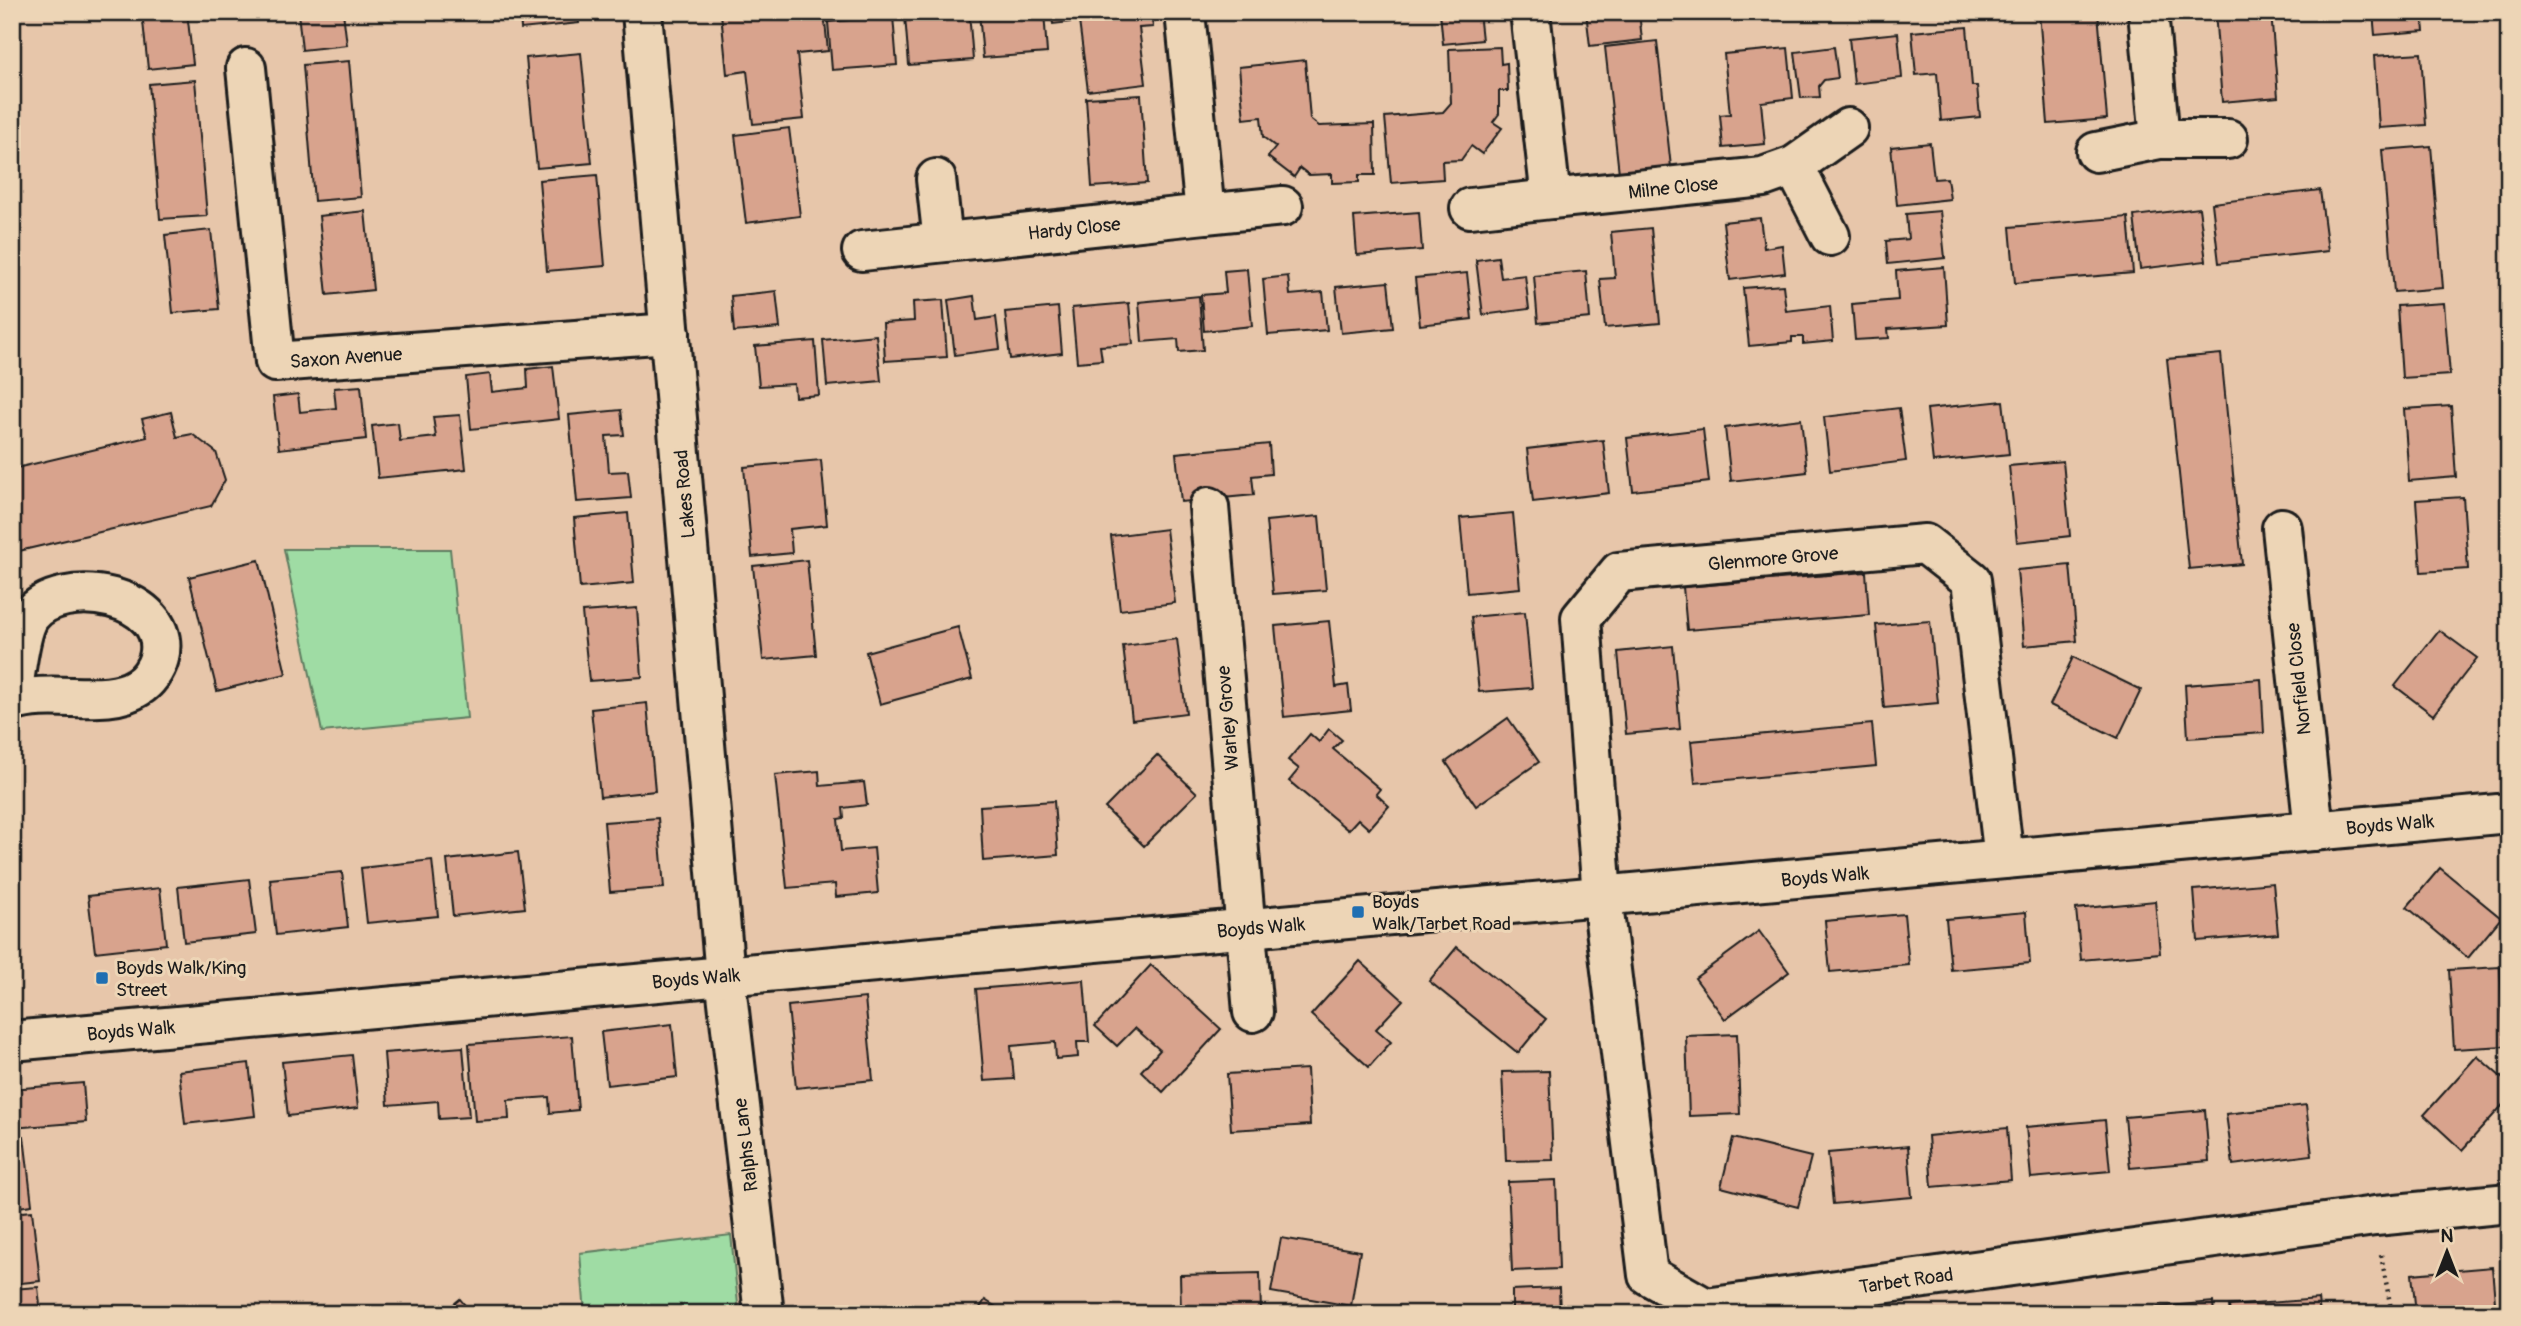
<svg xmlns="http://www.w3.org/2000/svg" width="2521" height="1326" viewBox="0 0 2521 1326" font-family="Pangolin,sans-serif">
  <rect width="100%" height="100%" fill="#e7c6aa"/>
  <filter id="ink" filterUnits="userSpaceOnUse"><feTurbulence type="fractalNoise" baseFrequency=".0143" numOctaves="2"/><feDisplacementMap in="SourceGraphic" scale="14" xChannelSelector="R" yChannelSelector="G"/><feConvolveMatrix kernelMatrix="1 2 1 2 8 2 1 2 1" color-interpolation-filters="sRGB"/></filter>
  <g filter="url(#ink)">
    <!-- green -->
    <g fill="#9fdca4" stroke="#5e7c60" stroke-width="2">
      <polygon points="284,549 450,549 467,718 322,732"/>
      <polygon points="731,1235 739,1314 585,1314 580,1253"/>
    </g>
    <!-- building -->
    <g fill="#d8a38d" stroke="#1c1c1c" stroke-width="2">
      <polygon points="142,12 187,12 193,64 148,69"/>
      <polygon points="298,12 343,12 347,45 302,50"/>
      <polygon points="520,12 578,12 579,23 521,29"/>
      <polygon points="824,12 828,51 797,54 804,119 753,124 747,71 727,74 721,13"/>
      <polygon points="969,12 973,60 909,65 905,16"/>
      <polygon points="979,12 1044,12 1047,53 983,58"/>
      <polygon points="1051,12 1151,12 1153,27 1139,28 1146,84 1088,91 1079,21 1053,24"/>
      <polygon points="1440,12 1479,12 1482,40 1443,44"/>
      <polygon points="1586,12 1639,12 1642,40 1590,46"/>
      <polygon points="2039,12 2098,12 2107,119 2048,124"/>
      <polygon points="2215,12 2271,12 2278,97 2222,102"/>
      <polygon points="2373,12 2422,12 2424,31 2375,35"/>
      <polygon points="893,16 897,65 832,70 828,22"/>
      <polygon points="1967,27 1972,86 1977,86 1980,117 1941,121 1937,73 1916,75 1912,32"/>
      <polygon points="1898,33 1902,78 1854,84 1849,38"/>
      <polygon points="1657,41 1671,167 1619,173 1605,47"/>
      <polygon points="1500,47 1501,64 1507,63 1508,91 1499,91 1499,114 1493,122 1502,128 1482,154 1471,146 1461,160 1442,161 1443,179 1391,183 1385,117 1443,112 1451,103 1449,49"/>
      <polygon points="1834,47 1838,78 1824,80 1819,86 1820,97 1801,98 1795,52"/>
      <polygon points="1788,48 1793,98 1761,102 1765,144 1723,148 1720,115 1730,114 1724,54"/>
      <polygon points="581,53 592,163 537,168 526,58"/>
      <polygon points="2421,53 2426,125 2379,128 2374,56"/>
      <polygon points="1305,60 1310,119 1319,126 1374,124 1375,175 1359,175 1359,182 1332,183 1332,174 1309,175 1300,168 1294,177 1268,157 1276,147 1263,137 1261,117 1244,119 1239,67"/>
      <polygon points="349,61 361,197 314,201 303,65"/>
      <polygon points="195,80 207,216 160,219 149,84"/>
      <polygon points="1141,95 1147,183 1092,187 1086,98"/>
      <polygon points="789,128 800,216 746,223 735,135"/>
      <polygon points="1930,143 1934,179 1947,178 1950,199 1897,205 1891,147"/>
      <polygon points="2431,146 2443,288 2394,292 2382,150"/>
      <polygon points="597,175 605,266 547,271 539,180"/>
      <polygon points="2320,190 2328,251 2219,263 2212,203"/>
      <polygon points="2199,208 2206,261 2140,269 2134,216"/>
      <polygon points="365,211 373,290 327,295 319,216"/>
      <polygon points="1940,211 1945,258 1888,264 1886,241 1908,239 1906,214"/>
      <polygon points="1419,212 1422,250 1357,255 1354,217"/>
      <polygon points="2128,217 2133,273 2015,283 2010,227"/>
      <polygon points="1760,218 1764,248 1782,245 1785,273 1730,280 1723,222"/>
      <polygon points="1651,228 1660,323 1605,328 1600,279 1615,278 1611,232"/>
      <polygon points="211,230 219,309 173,313 165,235"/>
      <polygon points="1498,257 1501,278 1525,275 1529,309 1483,315 1476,260"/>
      <polygon points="1944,267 1948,325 1888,329 1889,338 1855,340 1852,304 1898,300 1896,271"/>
      <polygon points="1247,269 1252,326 1204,331 1201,295 1226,293 1224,271"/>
      <polygon points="1586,271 1590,318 1538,323 1534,276"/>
      <polygon points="1467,273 1472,319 1420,325 1415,278"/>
      <polygon points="1288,276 1290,295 1323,292 1327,330 1268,335 1263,279"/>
      <polygon points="1388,282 1393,328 1341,333 1336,287"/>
      <polygon points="1783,285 1786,311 1830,306 1833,341 1803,344 1803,337 1792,337 1792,342 1749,346 1743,288"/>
      <polygon points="776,291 780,328 734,332 731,296"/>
      <polygon points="974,296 977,320 996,317 1000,349 955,355 948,300"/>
      <polygon points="1199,296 1203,350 1179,352 1178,339 1142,342 1139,302"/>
      <polygon points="943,300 947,357 885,361 883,323 914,321 913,302"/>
      <polygon points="1129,303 1133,344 1100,346 1102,360 1077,362 1072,308"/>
      <polygon points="2444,303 2450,375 2402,378 2397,306"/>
      <polygon points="1058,307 1062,353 1010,359 1005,312"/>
      <polygon points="876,335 881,381 827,386 823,340"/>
      <polygon points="815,341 819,395 795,397 794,384 759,386 755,346"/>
      <polygon points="2221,354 2242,564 2189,569 2167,359"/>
      <polygon points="553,366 559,419 471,429 466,377 490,374 492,392 528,388 527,369"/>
      <polygon points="361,386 366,439 279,449 273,397 298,394 300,412 336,408 334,388"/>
      <polygon points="2003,401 2009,454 1933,462 1927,409"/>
      <polygon points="2451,406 2456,477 2409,481 2404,409"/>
      <polygon points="1899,408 1906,461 1830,471 1824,417"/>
      <polygon points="621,410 624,435 606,436 609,472 628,471 631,498 577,502 569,415"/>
      <polygon points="171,412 177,437 192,434 216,452 225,480 211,506 19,551 12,522 12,469 147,437 142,419"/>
      <polygon points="460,415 466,469 378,478 372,426 398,423 400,441 436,437 433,417"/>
      <polygon points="1801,419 1807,472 1731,481 1725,428"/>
      <polygon points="1703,429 1709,482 1633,491 1627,438"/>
      <polygon points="1603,440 1609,493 1533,502 1527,449"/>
      <polygon points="1269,444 1271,474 1252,476 1254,495 1181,502 1176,453"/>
      <polygon points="821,460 827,525 790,529 792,553 752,557 744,467"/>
      <polygon points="2063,461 2070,536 2017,542 2009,466"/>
      <polygon points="2463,497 2468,569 2421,572 2416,500"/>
      <polygon points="628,513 634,583 580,588 574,518"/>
      <polygon points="1513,513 1520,588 1467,593 1460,518"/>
      <polygon points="1319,516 1326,590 1273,594 1266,521"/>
      <polygon points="1166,529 1175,603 1120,610 1111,536"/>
      <polygon points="259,560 286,674 217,691 189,577"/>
      <polygon points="807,560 816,655 763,660 753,566"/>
      <polygon points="2070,565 2077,641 2024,646 2017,570"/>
      <polygon points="1866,572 1869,615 1687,630 1683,587"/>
      <polygon points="637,608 642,677 589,681 582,612"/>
      <polygon points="1525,612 1532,688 1479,692 1471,617"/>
      <polygon points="1329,621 1336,687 1348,685 1351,710 1284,717 1275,626"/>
      <polygon points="1930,621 1938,703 1884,708 1876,625"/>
      <polygon points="958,627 972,679 880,704 866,652"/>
      <polygon points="2439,630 2477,658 2433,715 2395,686"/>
      <polygon points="1177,639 1186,713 1132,720 1123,646"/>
      <polygon points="1673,646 1680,729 1626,734 1618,652"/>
      <polygon points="2073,657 2141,690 2118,738 2050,705"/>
      <polygon points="2261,679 2264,733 2188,738 2185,685"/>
      <polygon points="647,703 655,791 600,797 591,709"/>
      <polygon points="1508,718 1539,762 1476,806 1446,762"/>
      <polygon points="1872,724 1876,766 1695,783 1691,741"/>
      <polygon points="1329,729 1342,740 1333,749 1380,789 1376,794 1389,806 1369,829 1358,819 1348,830 1289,781 1299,769 1288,760 1310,734 1319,742"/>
      <polygon points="1157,755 1197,793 1144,846 1105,808"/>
      <polygon points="819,771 820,786 864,782 867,805 843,808 844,818 838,819 841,851 874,848 878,893 836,897 835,884 787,888 775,775"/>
      <polygon points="1054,801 1058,855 983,861 980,806"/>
      <polygon points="658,818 664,888 610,892 604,822"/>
      <polygon points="518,852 525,908 453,916 447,860"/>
      <polygon points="432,860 438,916 367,923 361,868"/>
      <polygon points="2440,868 2501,918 2468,958 2407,907"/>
      <polygon points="342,872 348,927 276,935 270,879"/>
      <polygon points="249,879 256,934 184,942 178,887"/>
      <polygon points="2273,883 2278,934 2198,941 2194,890"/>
      <polygon points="160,888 166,944 95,952 88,896"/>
      <polygon points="2155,901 2160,953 2081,960 2076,909"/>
      <polygon points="2026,912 2030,963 1951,970 1946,919"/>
      <polygon points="1904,914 1909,965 1830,972 1825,921"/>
      <polygon points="1759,931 1789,972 1725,1019 1695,978"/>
      <polygon points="1457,947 1546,1019 1518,1053 1429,981"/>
      <polygon points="1360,961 1403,1000 1376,1029 1391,1042 1369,1067 1311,1015"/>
      <polygon points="1151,965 1221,1029 1163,1092 1141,1071 1160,1050 1135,1028 1117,1046 1095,1026"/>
      <polygon points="2500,967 2505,1046 2454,1049 2449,970"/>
      <polygon points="1084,980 1089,1042 1077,1042 1078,1057 1056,1059 1055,1042 1011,1046 1014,1079 984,1081 976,989"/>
      <polygon points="865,998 873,1080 796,1088 788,1006"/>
      <polygon points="672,1024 677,1077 607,1085 601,1032"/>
      <polygon points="1737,1034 1740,1114 1689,1116 1686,1036"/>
      <polygon points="572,1036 578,1110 550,1113 549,1097 508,1100 509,1119 475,1121 469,1044"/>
      <polygon points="463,1047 469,1117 439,1119 438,1101 388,1105 384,1053"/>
      <polygon points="352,1055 358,1108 288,1116 282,1062"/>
      <polygon points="2477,1056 2509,1084 2509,1098 2462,1150 2424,1115"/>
      <polygon points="249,1063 255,1116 185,1124 179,1071"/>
      <polygon points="1307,1069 1310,1125 1231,1130 1227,1074"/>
      <polygon points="1549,1071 1553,1160 1506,1161 1502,1072"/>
      <polygon points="83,1083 86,1122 12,1128 12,1089"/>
      <polygon points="2306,1105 2312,1155 2233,1165 2226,1114"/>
      <polygon points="2205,1110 2209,1161 2130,1168 2125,1117"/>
      <polygon points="2105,1120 2110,1171 2031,1178 2026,1127"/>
      <polygon points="2007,1128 2011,1180 1932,1187 1928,1136"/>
      <polygon points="24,1136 32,1205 12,1208 12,1137"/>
      <polygon points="1733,1138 1811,1157 1798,1207 1721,1187"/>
      <polygon points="1908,1146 1912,1197 1833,1204 1828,1153"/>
      <polygon points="1556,1180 1559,1269 1512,1271 1508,1182"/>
      <polygon points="32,1211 40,1281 12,1284 12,1213"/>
      <polygon points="1281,1238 1360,1251 1351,1306 1271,1292"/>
      <polygon points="2492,1267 2496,1314 2416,1314 2412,1274"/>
      <polygon points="1260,1273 1261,1314 1181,1314 1180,1275"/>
      <polygon points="38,1287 41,1314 12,1314 12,1289"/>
      <polygon points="1559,1288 1560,1314 1512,1314 1512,1290"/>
      <polygon points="460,1299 472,1314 442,1314"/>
      <polygon points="2318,1299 2320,1314 2230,1314 2229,1306"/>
      <polygon points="985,1300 1007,1314 976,1314"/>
      <polygon points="2213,1302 2214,1314 2124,1314 2124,1310"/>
    </g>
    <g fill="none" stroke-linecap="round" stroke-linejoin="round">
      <defs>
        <g id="minor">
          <polyline points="642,12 725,976 764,1314"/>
          <polyline points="1530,12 1551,199 1763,177 1794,166 1848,128"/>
          <polyline points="2148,12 2160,139 2228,139"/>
          <polyline points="246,68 275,362 670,333"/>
          <polyline points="2096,152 2160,139"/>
          <polyline points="1794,166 1830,236"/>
          <polyline points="936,179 943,242"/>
          <polyline points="1470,208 1551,199"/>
          <polyline points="1205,214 1283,206"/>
          <polyline points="862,251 1205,214 1185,12"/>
          <polyline points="1209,507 1253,1012"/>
          <polyline points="2282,528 2314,831"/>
          <path d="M12 694C16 674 19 632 30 616 60 575 174 594 159 658 156 669 148 681 138 687 107 708 50 688 12 702"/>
          <polyline points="2004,859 1971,580 1925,544 1619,572 1581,618 1602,896 1648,1275 1706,1308 2375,1216 2509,1203"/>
          <polyline points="12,1041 2509,813"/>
        </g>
      </defs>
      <!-- minor casing -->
      <use href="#minor" stroke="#1c1c1c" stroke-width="44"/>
      <!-- path -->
      <polyline stroke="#1c1c1c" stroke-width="4.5" stroke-dasharray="2 5" stroke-linecap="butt" points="2381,1255 2392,1314"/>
      <!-- minor -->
      <use href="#minor" stroke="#edd5b6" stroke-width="38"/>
    </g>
  </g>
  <!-- markers -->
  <g fill="#1f6fb2" stroke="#edd5b6" stroke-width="2.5">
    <rect x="1351" y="905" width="14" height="14" rx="3.5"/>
    <rect x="95" y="971" width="14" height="14" rx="3.5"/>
  </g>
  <g text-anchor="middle" stroke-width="6" stroke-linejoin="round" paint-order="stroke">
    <!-- street labels -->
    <g font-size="19" fill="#1c1c1c" stroke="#edd5b6">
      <text transform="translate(1673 187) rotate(-6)" y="7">Milne Close</text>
      <text transform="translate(1074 228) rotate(-6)" y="7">Hardy Close</text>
      <text transform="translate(346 357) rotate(-4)" y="7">Saxon Avenue</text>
      <text transform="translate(684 494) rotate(-95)" y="7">Lakes Road</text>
      <text transform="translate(1773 558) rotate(-5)" y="7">Glenmore Grove</text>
      <text transform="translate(2298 679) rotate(-96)" y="7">Norfield Close</text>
      <text transform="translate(1227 718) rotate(-95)" y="7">Warley Grove</text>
      <text transform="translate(2390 824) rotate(-5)" y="7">Boyds Walk</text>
      <text transform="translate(1825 876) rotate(-5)" y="7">Boyds Walk</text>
      <text transform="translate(1261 927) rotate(-5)" y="7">Boyds Walk</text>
      <text transform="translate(696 978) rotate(-5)" y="7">Boyds Walk</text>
      <text transform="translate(131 1030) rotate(-5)" y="7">Boyds Walk</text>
      <text transform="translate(745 1145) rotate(-97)" y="7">Ralphs Lane</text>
      <text transform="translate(1906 1280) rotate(-8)" y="7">Tarbet Road</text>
    </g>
    <!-- poi labels -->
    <g font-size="19" fill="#1c1c1c" stroke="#edd5b6" text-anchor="start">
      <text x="1372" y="908">Boyds<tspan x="1372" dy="22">Walk/Tarbet Road</tspan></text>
      <text x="116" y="974">Boyds Walk/King<tspan x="116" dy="22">Street</tspan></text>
    </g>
  </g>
  <!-- margin -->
  <rect width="2521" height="1326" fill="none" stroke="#edd5b6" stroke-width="42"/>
  <rect x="21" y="21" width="2479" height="1284" fill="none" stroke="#1c1c1c" stroke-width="2.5" filter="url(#ink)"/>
  <!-- north arrow -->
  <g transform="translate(2447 1252)" stroke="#edd5b6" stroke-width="5" paint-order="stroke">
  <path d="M0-5L12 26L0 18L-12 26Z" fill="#1c1c1c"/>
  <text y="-10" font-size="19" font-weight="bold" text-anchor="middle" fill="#1c1c1c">N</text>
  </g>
</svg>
